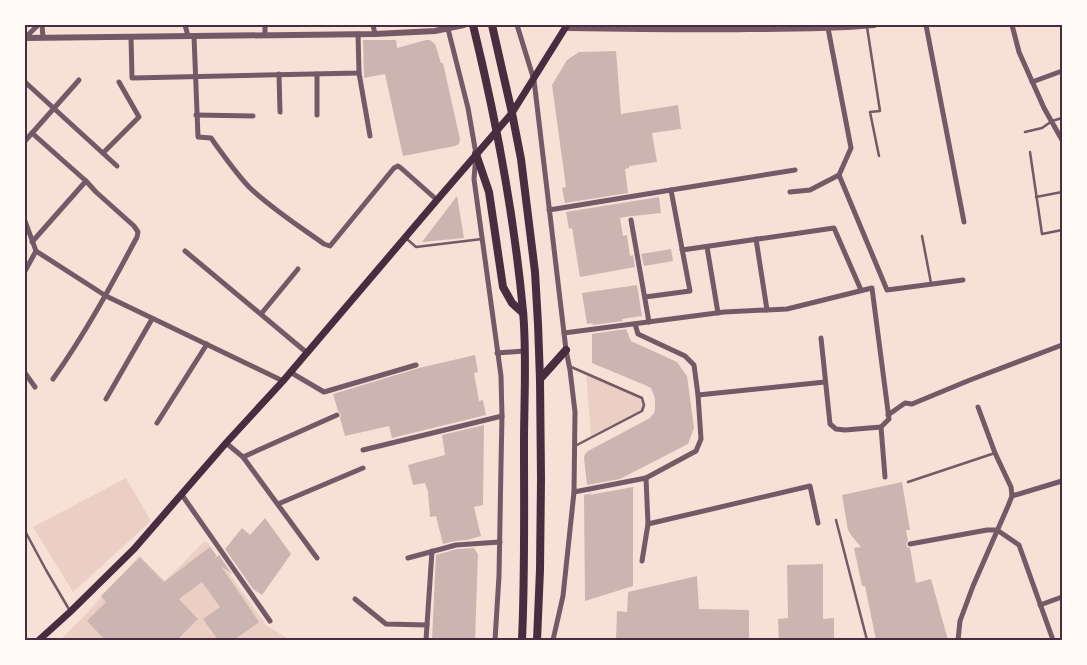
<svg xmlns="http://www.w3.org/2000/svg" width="1087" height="665" viewBox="0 0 1087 665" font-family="Barlow,sans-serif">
  <rect width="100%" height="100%" fill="#f7e1d7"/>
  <!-- green -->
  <g fill="#ebcfc5">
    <polygon points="586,373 642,398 644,405 642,411 591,437"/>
    <polygon points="126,478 151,521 73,592 33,527"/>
    <polygon points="204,542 207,542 266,625 290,640 60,640 84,616 139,556 165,581"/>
  </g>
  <!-- building -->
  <g fill="#ccb4b1">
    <polygon points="363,40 396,40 397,48 426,40 430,40 435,44 436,47 441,63 443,63 460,139 459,144 455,146 403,156 385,74 364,78"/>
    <polygon points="616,51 621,114 678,105 681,129 652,133 657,162 629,166 629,168 625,169 628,193 565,203 562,188 566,187 552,85 567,60 579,52"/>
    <polygon points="457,196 464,238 422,242"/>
    <polygon points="659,197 661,213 633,216 631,216 620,218 623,236 627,235 630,256 633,255 635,267 580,277 572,228 569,229 566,212"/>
    <polygon points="671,249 673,261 644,266 641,254"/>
    <polygon points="637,285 642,316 622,319 623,321 592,325 593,323 587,324 582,293"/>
    <polygon points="626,329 631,341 677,362 687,376 694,428 688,444 620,479 587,485 584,458 585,454 588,451 650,418 654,413 655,409 655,398 651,388 647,386 592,363 592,334"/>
    <polygon points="475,355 478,372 474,373 479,401 483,400 486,415 392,438 389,426 345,436 340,418 341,414 338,411 333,394 419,368"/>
    <polygon points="484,425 483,505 474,507 481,536 467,540 455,541 443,544 436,516 430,517 428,492 425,483 413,485 408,465 445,455 442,435"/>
    <polygon points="902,482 910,530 906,530 908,540 906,544 907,547 910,548 916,583 931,579 948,640 876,640 865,586 862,586 854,548 861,547 851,535 848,530 842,495"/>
    <polygon points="633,487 633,586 585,601 584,495 592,493 589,495"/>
    <polygon points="265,518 291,554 262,595 253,589 225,549 242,528 250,535"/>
    <polygon points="210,547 216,555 215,557 215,558 219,555 232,574 221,566 259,622 234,640 218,640 203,619 220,607 202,582 179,599 198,619 177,640 105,640 87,621 106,602 101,596 140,557 164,582"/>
    <polygon points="474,548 478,554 475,640 432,640 436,555 457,549"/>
    <polygon points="823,564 823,619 834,618 834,640 779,640 778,619 788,618 787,565"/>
    <polygon points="697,576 699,609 749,610 749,640 616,640 617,611 627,612 628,592"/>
  </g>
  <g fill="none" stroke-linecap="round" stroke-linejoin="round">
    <!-- service -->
    <g stroke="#755966" stroke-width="2.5">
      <polyline points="867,27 880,111 870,112 879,156"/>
      <polyline points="1025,132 1042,128 1052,121 1062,118"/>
      <polyline points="1030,152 1042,234 1062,230"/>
      <polyline points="1036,197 1062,192"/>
      <polyline points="922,236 931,283"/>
      <polyline points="407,239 416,247 482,239"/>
      <polyline points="569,366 642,398 644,405 642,411 575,446"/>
      <polyline points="908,482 995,453"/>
      <polyline points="836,520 867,640"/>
      <polyline points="25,531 46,570 70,611"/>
    </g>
    <!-- minor -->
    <g stroke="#755966" stroke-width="5">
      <polyline points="42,25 43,37"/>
      <polyline points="185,25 188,36"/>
      <polyline points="373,25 375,34"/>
      <polyline points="447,25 468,108 476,154 474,179 501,376 502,416 501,465 499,576 495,640"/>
      <polyline points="517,25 534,80 564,333 566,350 570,370 575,412 574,492 563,596 553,640"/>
      <polyline points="926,25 964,222"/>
      <polyline points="1012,25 1019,52 1044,108 1062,140"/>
      <polyline points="828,28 851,148 839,175 887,290 963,280"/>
      <polyline points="265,35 265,25"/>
      <path d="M194 36 198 137 211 138C223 155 235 172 249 187 272 209 299 226 324 244L330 246 394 168 398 166 401 168 437 200"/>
      <polyline points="131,37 132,78 359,73 358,34"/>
      <polyline points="25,38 38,25"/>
      <polyline points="359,73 370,136"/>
      <polyline points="279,74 280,112"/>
      <polyline points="317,74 317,115"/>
      <polyline points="25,82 117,166"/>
      <polyline points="1032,82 1062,71"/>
      <polyline points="196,115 253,116"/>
      <path d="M32 133 86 181 96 192 134 226 138 232 137 237C111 286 85 334 53 379"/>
      <polyline points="25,141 79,80"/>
      <polyline points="103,153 139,117 119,82"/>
      <polyline points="671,190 795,170"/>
      <polyline points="790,192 810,190 839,175"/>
      <polyline points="549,210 671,190 690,291 645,297"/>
      <polyline points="631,220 649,322"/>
      <polyline points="25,221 36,251 106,296 283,381"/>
      <polyline points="756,239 767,310"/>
      <polyline points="32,242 86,181"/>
      <polyline points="707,247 718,313"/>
      <polyline points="682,250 834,228 861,290"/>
      <polyline points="185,251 306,352"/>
      <polyline points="25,271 36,251"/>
      <polyline points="261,314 298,269"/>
      <polyline points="635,324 638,334 685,356 694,365 698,395 701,439 696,451 646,478"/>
      <polyline points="564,333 724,312 787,309 872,288 889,419 881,427 845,430 836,429 830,424 821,338"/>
      <polyline points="497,353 524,351"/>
      <polyline points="290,372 324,392 416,365"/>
      <polyline points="25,373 35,387"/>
      <polyline points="698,395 825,382"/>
      <polyline points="106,399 152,319"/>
      <polyline points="888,415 905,403 912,404 970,380 1062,345"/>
      <polyline points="157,423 207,344"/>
      <polyline points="881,427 885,477"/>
      <polyline points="226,443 243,457 317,558"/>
      <polyline points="363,450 502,416"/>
      <polyline points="243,457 337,415"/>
      <polyline points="574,492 646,478 648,524 810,486 818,523"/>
      <polyline points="182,495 270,621"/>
      <polyline points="1012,496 1062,481"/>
      <polyline points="278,504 363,468"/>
      <polyline points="910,544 987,530 997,530 1019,545 1053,640"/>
      <polyline points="408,558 456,545 500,542"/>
      <polyline points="642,561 648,524"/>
      <polyline points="355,599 386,624 427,625"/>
      <polyline points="1040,605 1062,597"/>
      <polyline points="426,640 432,551"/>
      <polyline points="958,640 960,621 973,586 1008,506 1012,496 1011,487 995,453 978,407"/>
    </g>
    <!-- tertiary -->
    <g stroke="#755966" stroke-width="6">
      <path d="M566 28C627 29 687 30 748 29 790 29 832 29 874 25"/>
      <polyline points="25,38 375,34 435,31 464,25"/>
    </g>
    <!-- secondary -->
    <polyline stroke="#4a2c40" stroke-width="7" points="39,640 70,612 134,549 226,443 283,381 437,200 512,113 567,25"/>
    <!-- primary -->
    <g stroke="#4a2c40" stroke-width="8">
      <path d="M473 25C496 119 514 214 523 311 527 355 524 400 524 444 524 509 525 575 522 640"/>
      <polyline points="492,25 512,113 521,159 535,272 538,324 540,379 541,479 540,570 537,640"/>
      <polyline points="476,154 489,192 503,287 512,303 523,313"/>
      <polyline points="540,379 566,350"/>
    </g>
  </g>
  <!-- border -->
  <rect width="1087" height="665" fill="none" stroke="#fffaf5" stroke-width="52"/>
  <rect x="26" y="26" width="1035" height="613" fill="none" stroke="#4a2c40" stroke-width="2"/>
</svg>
